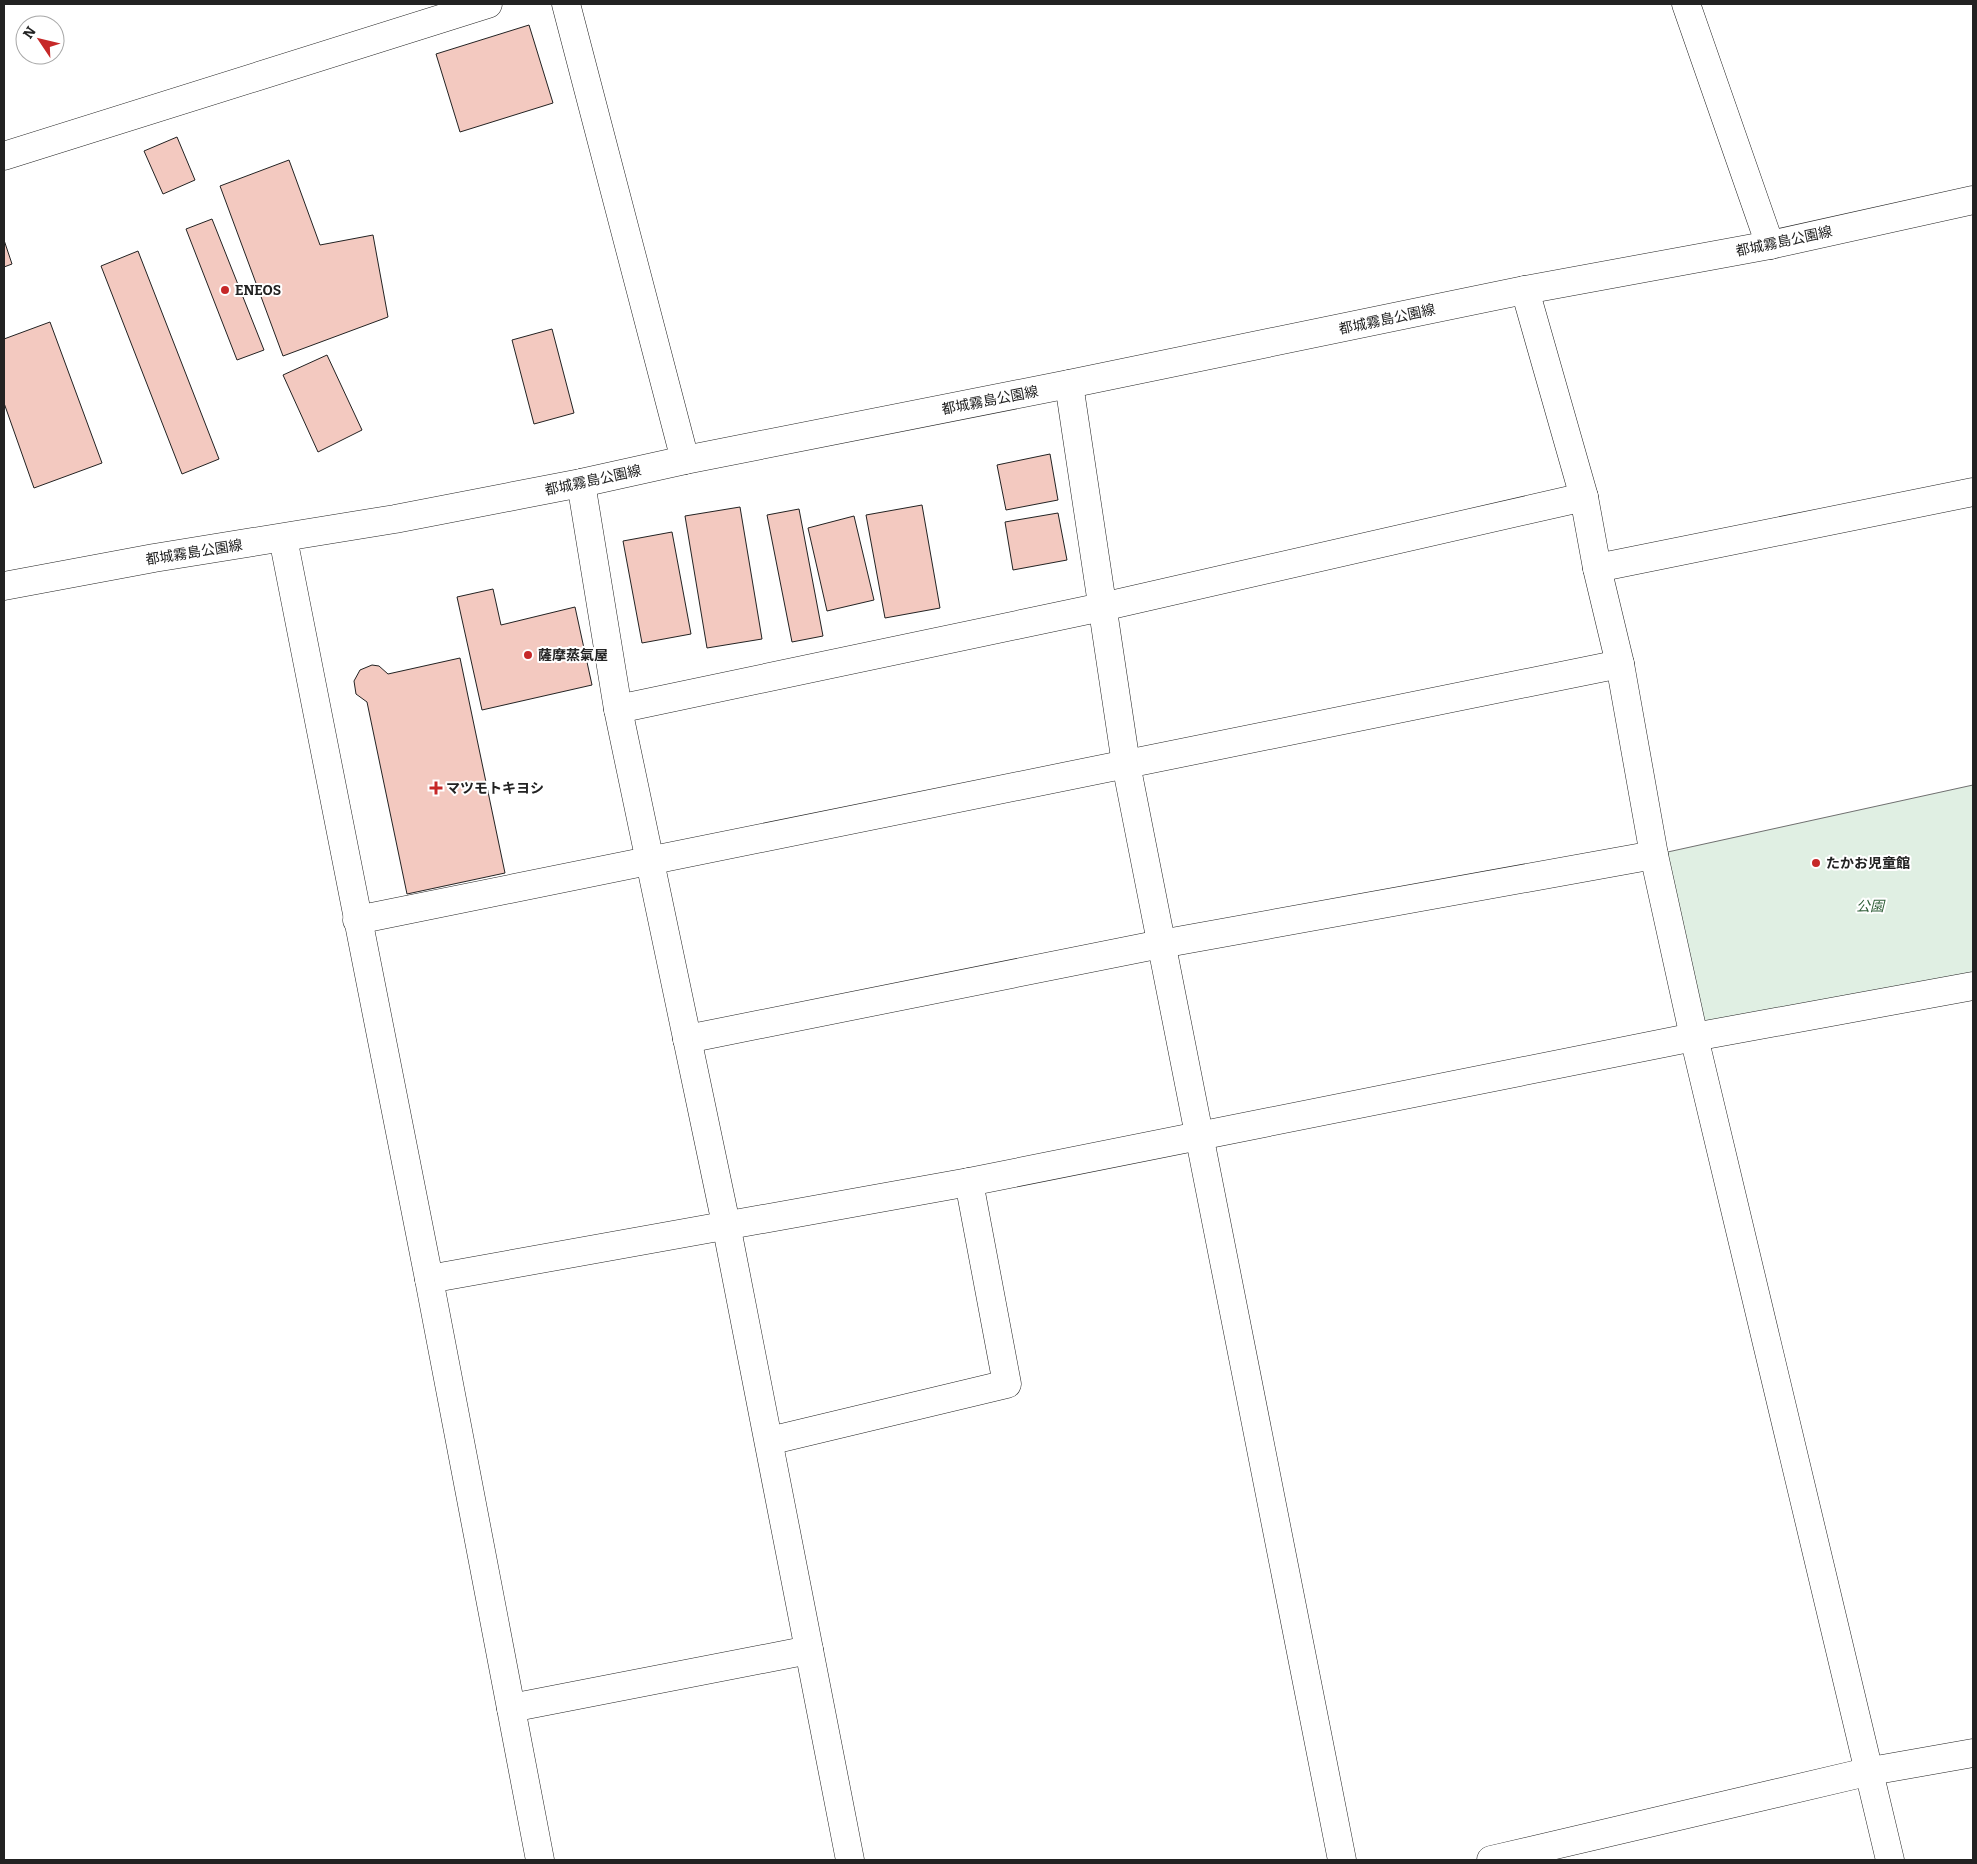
<svg xmlns="http://www.w3.org/2000/svg" width="1977" height="1864" viewBox="0 0 1977 1864" font-family="Bitter,'Noto Sans JP',serif">
  <rect width="100%" height="100%" fill="#fff"/>
  <!-- green -->
  <polygon fill="#e0efe3" stroke="#6f6f6f" points="1973,785 1973,986 1694,1037 1654,855"/>
  <!-- building -->
  <g fill="#f3c9c0" stroke="#222">
    <polygon points="529,25 553,103 460,132 436,54"/>
    <polygon points="177,137 195,180 163,194 144,151"/>
    <polygon points="289,160 320,245 373,235 388,317 283,356 220,186"/>
    <polygon points="212,219 264,350 237,360 186,229"/>
    <polygon points="4,240 12,264 4,267"/>
    <polygon points="138,251 219,459 182,474 101,266"/>
    <polygon points="50,322 102,463 34,488 4,403 4,339"/>
    <polygon points="552,329 574,413 534,424 512,340"/>
    <polygon points="327,355 362,430 318,452 283,375"/>
    <polygon points="1050,454 1058,500 1006,510 997,465"/>
    <polygon points="922,505 940,608 885,618 866,515"/>
    <polygon points="740,507 762,639 707,648 685,516"/>
    <polygon points="799,509 823,636 792,642 767,515"/>
    <polygon points="1058,513 1067,560 1013,570 1005,522"/>
    <polygon points="854,516 874,600 827,611 808,528"/>
    <polygon points="672,532 691,634 642,643 623,541"/>
    <polygon points="493,589 501,625 575,607 592,685 482,710 457,597"/>
    <polygon points="460,658 505,873 407,894 367,702 356,694 354,681 360,670 372,665 379,666 388,674"/>
  </g>
  <g fill="none" stroke-linecap="round" stroke-linejoin="round">
    <defs>
      <g id="minor">
        <polyline points="566,4 685,460"/>
        <polyline points="1686,4 1770,245"/>
        <polyline points="4,156 488,4"/>
        <polyline points="1525,290 1584,497 1597,568 1620,664 1654,855 1694,1037 1890,1860"/>
        <polyline points="1069,384 1126,764 1342,1860"/>
        <polyline points="581,483 618,709 726,1224 850,1860"/>
        <polyline points="283,538 429,1279 540,1860"/>
        <polyline points="1597,568 1973,492"/>
        <polyline points="618,709 1102,607 1584,497"/>
        <polyline points="357,920 1620,664"/>
        <polyline points="687,1039 1161,944 1654,855"/>
        <polyline points="429,1279 969,1182 1694,1037 1973,986"/>
        <polyline points="769,1441 1007,1384 969,1182"/>
        <polyline points="511,1708 809,1650"/>
        <polyline points="1491,1860 1871,1771 1973,1753"/>
      </g>
      <polyline id="primary" points="4,586 154,558 395,519 581,483 685,460 1069,384 1525,290 1770,245 1973,200"/>
    </defs>
    <!-- minor casing -->
    <use href="#minor" stroke="#222" stroke-width="29"/>
    <!-- primary casing -->
    <use href="#primary" stroke="#222" stroke-width="29"/>
    <!-- minor -->
    <use href="#minor" stroke="#fff" stroke-width="28"/>
    <!-- primary -->
    <use href="#primary" stroke="#fff" stroke-width="28"/>
  </g>
  <!-- markers -->
  <g fill="#c62828" stroke="#fff" stroke-width="2">
    <circle cx="225" cy="290" r="5"/>
    <circle cx="528" cy="655" r="5"/>
    <path d="M433.5 780.5h5v5h5v5h-5v5h-5v-5h-5v-5h5z"/>
    <circle cx="1816" cy="863" r="5"/>
  </g>
  <g text-anchor="middle" stroke-width="4" stroke-linejoin="round" paint-order="stroke">
    <!-- street labels -->
    <g font-size="14" fill="#222" stroke="#fff">
      <text transform="translate(1784 241) rotate(-12)" y="5">都城霧島公園線</text>
      <text transform="translate(1387 319) rotate(-12)" y="5">都城霧島公園線</text>
      <text transform="translate(990 400) rotate(-11)" y="5">都城霧島公園線</text>
      <text transform="translate(593 480) rotate(-12)" y="5">都城霧島公園線</text>
      <text transform="translate(194 552) rotate(-9)" y="5">都城霧島公園線</text>
    </g>
    <!-- poi labels -->
    <g font-size="14" font-weight="bold" fill="#222" stroke="#fff" text-anchor="start">
      <text x="235" y="295">ENEOS</text>
      <text x="538" y="660">薩摩蒸氣屋</text>
      <text x="446" y="793">マツモトキヨシ</text>
      <text x="1826" y="868">たかお児童館</text>
    </g>
    <!-- park labels -->
    <g font-size="14" font-style="italic" fill="#2f5e38" stroke="#fff">
      <text x="1870" y="911">公園</text>
    </g>
  </g>
  <!-- border -->
  <rect width="1977" height="1864" fill="none" stroke="#222222" stroke-width="10"/>
  <!-- north arrow -->
  <g transform="translate(40 40) rotate(305)"><circle r="24" fill="#ffffff" stroke="#a7a7a7"/>
  <path d="M0-4L9 19L0 12L-9 19Z" fill="#c62828"/>
  <text y="-8" font-size="14" font-weight="bold" text-anchor="middle" fill="#222222">N</text>
  </g>
</svg>
